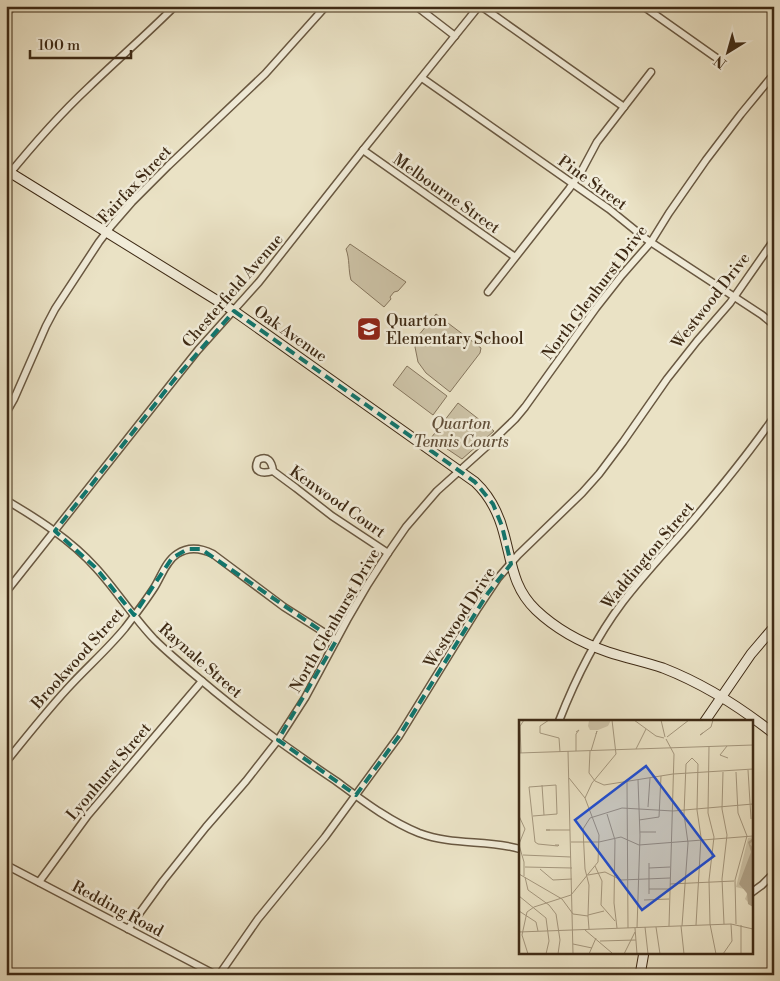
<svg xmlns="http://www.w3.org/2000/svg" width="780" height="981" viewBox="0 0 780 981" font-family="'Libre Bodoni',serif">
  <rect width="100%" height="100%" fill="#eae2c5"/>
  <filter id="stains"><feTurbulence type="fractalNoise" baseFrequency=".004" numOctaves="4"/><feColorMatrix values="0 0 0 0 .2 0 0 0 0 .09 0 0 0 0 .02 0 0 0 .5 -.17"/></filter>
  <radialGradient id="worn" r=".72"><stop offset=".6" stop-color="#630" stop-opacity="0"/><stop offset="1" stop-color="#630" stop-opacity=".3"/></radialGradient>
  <!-- green -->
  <g fill="#cdc3a7" stroke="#86765e">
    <path d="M350 244 406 282 398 291 394 292 390 297 391 299 384 307 351 280C348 269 350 260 346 249Z"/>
    <polygon points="436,314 481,348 480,353 450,392 426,373 418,362 415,347 418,336"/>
    <polygon points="407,366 447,396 433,415 393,385"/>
    <polygon points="458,403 494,431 462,459 431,438"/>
  </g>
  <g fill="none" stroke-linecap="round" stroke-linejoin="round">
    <defs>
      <g id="street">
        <polyline points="416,6 455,36"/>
        <polyline points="481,6 624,107"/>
        <polyline points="643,6 718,59"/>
        <polyline points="6,13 14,6"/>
        <polyline points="422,78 609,209 646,239 762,315 774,325"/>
        <polyline points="363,150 515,257"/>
        <path d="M6 178C32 146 59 115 89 87 117 60 147 34 175 6"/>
        <polyline points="488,292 569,189 581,172 597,142 651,72"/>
        <polyline points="6,413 14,399 46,326 55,309 99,242 112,225 132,202 168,166 265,74 326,6"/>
        <path d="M273 471C263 474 252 473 258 460 268 455 272 462 273 471L296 488 332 516 388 553"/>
        <path d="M6 500C38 519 71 540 96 568 117 591 133 617 154 639 173 658 194 674 214 691 253 723 294 753 336 781 362 800 389 821 419 833 454 846 486 839 520 849"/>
        <polyline points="6,592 174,380 198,350 259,282 363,150 479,6"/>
        <path d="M559 721C575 680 595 639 622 603 644 574 670 547 694 519 722 486 749 453 774 417"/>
        <path d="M6 762C26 737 46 712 67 689 86 668 107 650 125 628 135 615 145 602 154 588 161 577 166 561 177 554 189 546 201 548 213 554L284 607 336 640"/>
        <polyline points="6,865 216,975"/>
        <polyline points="39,882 88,815 202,681"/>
        <polyline points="751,893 762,885 774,873"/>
        <polyline points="128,929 163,881 206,827 246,781 278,740 305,698 347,620 368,584 388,553 406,527 437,491 486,447 515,419 525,407 596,308 622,275 651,242 669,213 706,160 741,114 774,74"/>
        <polyline points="219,975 258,919 325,837 399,736 478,608 498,578 518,555 582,493 599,474 623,442 667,379 697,341 730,303 774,240"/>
      </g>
      <g id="secondary">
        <path d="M6 170 234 311 475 482C490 496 499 514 504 534 512 563 513 588 536 610 556 629 582 643 608 652 626 658 645 662 663 668 704 684 739 706 774 734"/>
        <polyline points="705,721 751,654 774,627"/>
        <polyline points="640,975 644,952"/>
      </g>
    </defs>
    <!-- street casing -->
    <use href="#street" stroke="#695841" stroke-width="9"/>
    <!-- secondary casing -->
    <use href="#secondary" stroke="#3e2a15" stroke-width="11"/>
    <!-- street -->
    <use href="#street" stroke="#f1ecd9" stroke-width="6"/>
    <!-- secondary -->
    <use href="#secondary" stroke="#f1ecd9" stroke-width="9"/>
  </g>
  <!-- marked area -->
  <path fill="none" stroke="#0f766e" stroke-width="4" stroke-dasharray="10 6" stroke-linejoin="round" d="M234 311 475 482 493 504 502 526 511 564 488 593 399 736 356 795 278 740 336 641 201 549H188L172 558 134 615 96 568 55 531 174 380Z"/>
  <!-- icons -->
  <defs>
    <symbol id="school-square" viewBox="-11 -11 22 22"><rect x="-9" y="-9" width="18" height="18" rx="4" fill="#8f2418" stroke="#f1ecd9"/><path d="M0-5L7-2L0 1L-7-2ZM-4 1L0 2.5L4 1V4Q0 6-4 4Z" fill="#fff"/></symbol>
  </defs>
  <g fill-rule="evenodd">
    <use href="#school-square" x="355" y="315" width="28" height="28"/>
  </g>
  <g text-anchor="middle" stroke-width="5" stroke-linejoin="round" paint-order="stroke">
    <!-- street labels -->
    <g font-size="16" fill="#3e2a15" stroke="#f1ecd9">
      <text transform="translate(593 182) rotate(36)" y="6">Pine Street</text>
      <text transform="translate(134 184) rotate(-47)" y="6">Fairfax Street</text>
      <text transform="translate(447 193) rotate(35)" y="6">Melbourne Street</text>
      <text transform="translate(232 290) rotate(-49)" y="6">Chesterfield Avenue</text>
      <text transform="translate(594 292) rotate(-53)" y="6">North Glenhurst Drive</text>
      <text transform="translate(710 300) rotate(-52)" y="6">Westwood Drive</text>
      <text transform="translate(291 333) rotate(35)" y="6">Oak Avenue</text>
      <text transform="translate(338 501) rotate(35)" y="6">Kenwood Court</text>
      <text transform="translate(647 555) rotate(-50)" y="6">Waddington Street</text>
      <text transform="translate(459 617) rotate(-57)" y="6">Westwood Drive</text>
      <text transform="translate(334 620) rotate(-60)" y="6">North Glenhurst Drive</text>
      <text transform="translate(77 658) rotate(-48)" y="6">Brookwood Street</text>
      <text transform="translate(201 660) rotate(41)" y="6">Raynale Street</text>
      <text transform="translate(108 771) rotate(-50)" y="6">Lyonhurst Street</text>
      <text transform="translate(118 908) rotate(28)" y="6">Redding Road</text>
    </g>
    <!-- poi labels -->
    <g font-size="16" fill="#3e2a15" stroke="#f1ecd9" text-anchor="start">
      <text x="386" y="326">Quarton<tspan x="386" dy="18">Elementary School</tspan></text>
    </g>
    <!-- park labels -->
    <g font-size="16" font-style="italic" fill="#62503a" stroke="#f1ecd9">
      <text x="461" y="429">Quarton<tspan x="461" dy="18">Tennis Courts</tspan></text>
    </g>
  </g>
  <!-- overview -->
  <g transform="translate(519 720)">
    <rect width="234" height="234" fill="#eae2c5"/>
    <path d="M92 0 89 6 79 10H71L69 6 70 1ZM234 117 233 158 234 187 226 179 228 174 225 169 217 167 229 118Z" fill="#cdc3a7"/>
    <path d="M234 118V120L231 124 234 128V187L229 184 228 173 220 164 232 132 229 122Z" fill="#b0a389"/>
    <path fill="none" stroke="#a5987f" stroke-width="1" d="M30 0 21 6V13L40 18 41 32M115 0 137 16 145 18M142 0 146 17M184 13 181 15 192 7 194 0M148 17 170 0M147 19 155 34 150 206M190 26 189 93 195 117 190 160 191 204 197 234M208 26 201 35 209 38M117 29 127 9M49 31 54 234M57 31V14L60 10 57 12M71 31 70 53 76 61 85 65 154 54 234 49M72 31 78 11 77 14M0 33 234 25M2 33 1 6 5 0M173 38 179 44 178 90 182 117 177 205M229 50 232 99M204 52 203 89 208 115 203 159 205 204M217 52 219 93 228 116 216 160 217 204M50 58 66 78M108 62 109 208M23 65 25 95M129 87 131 58M88 94 96 120 95 183 98 208M0 96 6 109 0 124M14 96 38 94 37 65 10 67 16 122 19 124 39 126 40 125H36M120 100 140 97 142 56M31 110H27H51M121 112H137M52 122H80L102 117 120 125 234 116M0 125 5 142V156M4 135 52 137M130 143V174M76 146 83 161 82 185 96 201M6 147 53 148M130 148 151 147M21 149 34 160 53 159M0 154 43 179 54 194 69 196 70 209M69 155 86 152 102 160 151 158M6 157 9 170 30 185 37 194 41 220 39 234M151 164 215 161M130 169H151M0 176 27 198 30 221 27 234M125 180 150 179M0 191 17 202 19 211M69 195 85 191M69 196 70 165 66 149 64 109 71 98 103 88 154 91 234 84M162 206 165 234M163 206 169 123 165 94 167 44 173 38M126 207 129 234M137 207 141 234M116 208 118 234M118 208 121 116 119 60M66 210 93 233M0 212 212 204 234 209M234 212V233M81 221 117 220M54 224 73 228M9 234 3 215 8 192 15 187 52 175 79 142 80 115 66 78 73 63 97 34 93 0M70 234 77 218M105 234 116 212M204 234 213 221 212 204M222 234V205"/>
    <path fill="#1d4ed8" fill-opacity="0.15" stroke="#1d4ed8" stroke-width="2.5" d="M127 46 195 136 123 190 56 100Z"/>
    <rect width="234" height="234" fill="none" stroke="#3e2a15" stroke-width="2.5"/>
  </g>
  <!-- margin -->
  <rect width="780" height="981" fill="none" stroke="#eae2c5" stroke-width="25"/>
  <rect x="8" y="8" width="765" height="966" fill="none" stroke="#3e2a15" stroke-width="2.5"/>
  <rect x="12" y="12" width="755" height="956" fill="none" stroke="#3e2a15"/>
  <!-- north arrow -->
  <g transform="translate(728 52) rotate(217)" stroke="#f1ecd9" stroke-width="4" paint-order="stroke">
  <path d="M0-4L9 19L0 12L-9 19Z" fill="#3e2a15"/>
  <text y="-8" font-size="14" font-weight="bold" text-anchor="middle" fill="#3e2a15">N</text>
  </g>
  <!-- scale -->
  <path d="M30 50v8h101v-8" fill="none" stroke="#3e2a15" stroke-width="2.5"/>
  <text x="38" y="50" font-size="15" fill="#3e2a15" stroke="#f1ecd9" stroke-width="4" paint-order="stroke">100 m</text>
  <rect width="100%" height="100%" filter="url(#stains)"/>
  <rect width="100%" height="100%" fill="url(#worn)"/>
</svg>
